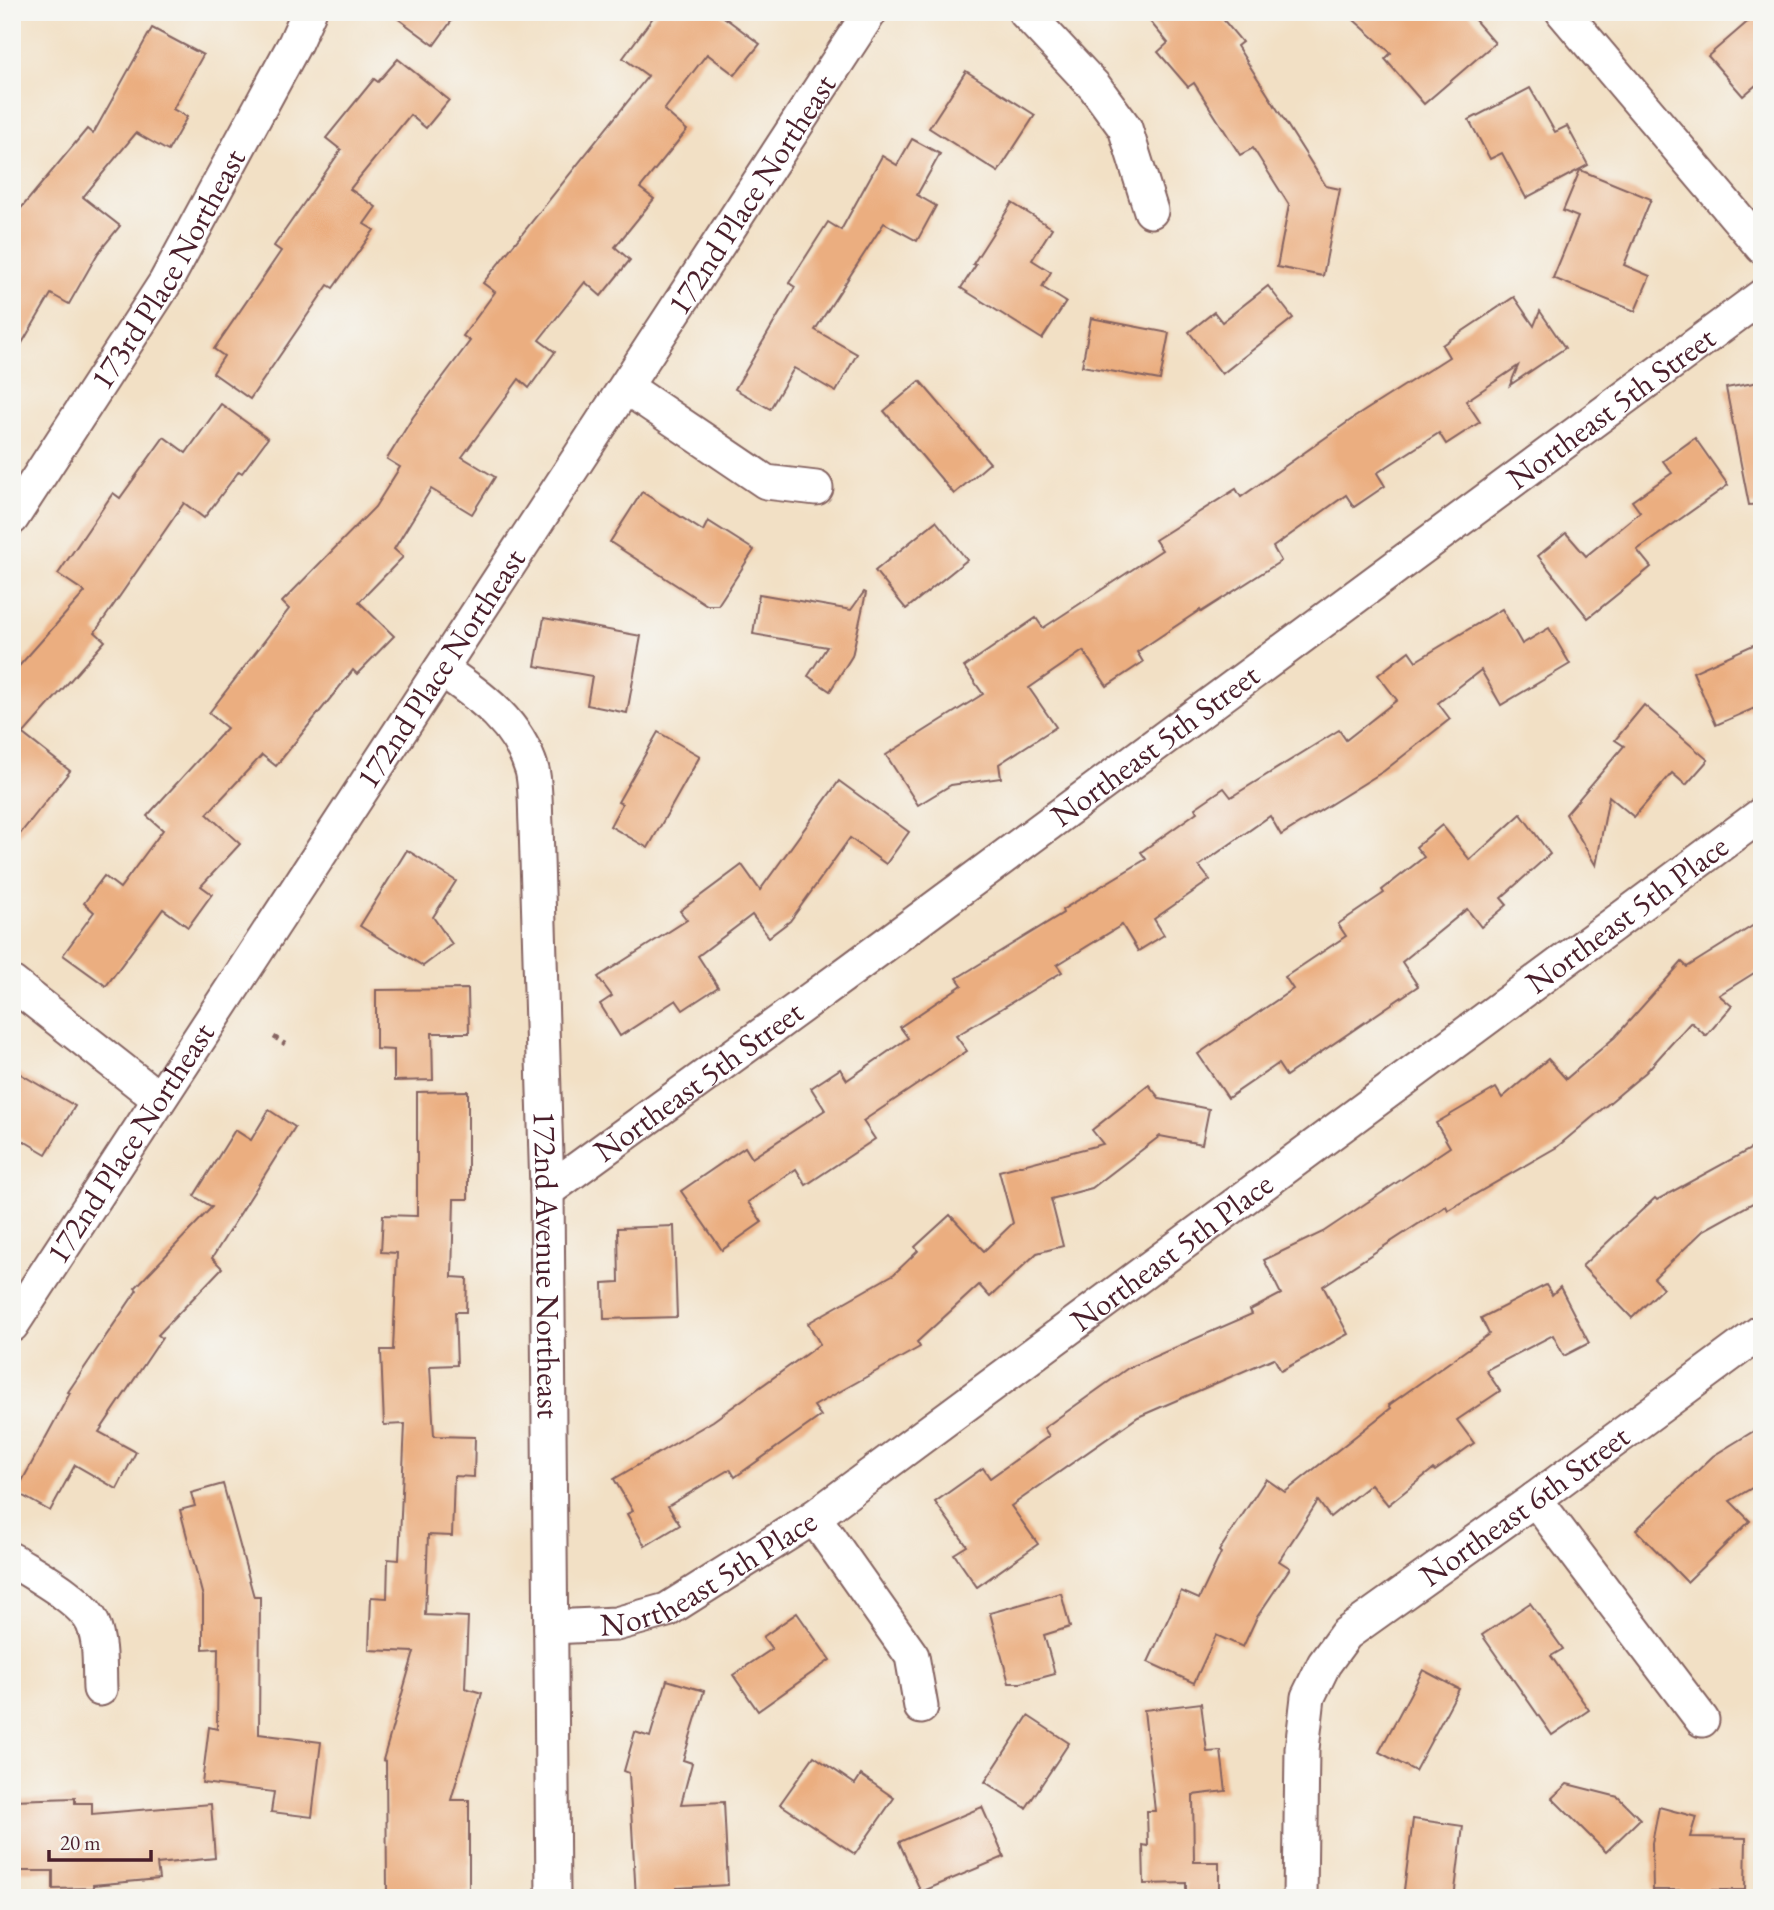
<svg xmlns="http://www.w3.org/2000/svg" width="1774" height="1910" viewBox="0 0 1774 1910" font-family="'EB Garamond',serif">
  <rect width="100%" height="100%" fill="#f6f6f2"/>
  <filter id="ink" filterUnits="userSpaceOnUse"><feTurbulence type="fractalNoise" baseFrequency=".0143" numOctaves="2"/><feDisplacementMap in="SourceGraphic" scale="14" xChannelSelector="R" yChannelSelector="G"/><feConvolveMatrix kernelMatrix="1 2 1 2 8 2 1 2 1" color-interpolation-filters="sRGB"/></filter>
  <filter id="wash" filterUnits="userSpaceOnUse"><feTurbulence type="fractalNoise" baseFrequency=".00686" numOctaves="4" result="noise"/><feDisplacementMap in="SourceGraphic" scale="28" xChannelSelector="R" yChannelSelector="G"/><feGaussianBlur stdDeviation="1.57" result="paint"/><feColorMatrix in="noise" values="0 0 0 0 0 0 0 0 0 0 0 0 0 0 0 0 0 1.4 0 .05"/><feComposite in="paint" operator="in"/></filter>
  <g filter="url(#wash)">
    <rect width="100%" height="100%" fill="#f2e0c5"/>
    <g id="blocks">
      <!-- building -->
      <g fill="#ebae80">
        <polygon points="389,12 458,12 434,45"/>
        <polygon points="657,12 717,12 760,44 735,75 707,54 664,110 687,130 640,188 654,199 615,247 630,260 601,296 585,282 539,340 555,352 529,388 519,379 462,457 495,477 472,514 431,489 394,549 403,557 359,602 394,636 357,674 353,670 276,766 262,755 207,814 240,844 201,886 212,894 188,927 163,909 106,986 63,955 94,912 84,903 104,876 120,888 163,830 147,816 227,728 209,713 289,609 282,602 375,507 400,467 387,459 413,417 470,341 463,336 495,292 483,283 648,76 623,58"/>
        <polygon points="1142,12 1217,12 1242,42 1237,46 1326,186 1340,189 1323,276 1277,267 1289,205 1253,148 1240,155 1194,83 1188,87 1158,52 1168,43"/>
        <polygon points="1345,12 1468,12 1495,43 1424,104 1385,59 1391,53"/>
        <polygon points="1759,12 1762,12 1762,80 1743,96 1708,56"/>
        <polygon points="152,28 203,55 173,109 187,117 168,151 136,133 83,197 120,226 98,253 69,304 51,294 12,360 12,219 87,129 93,134"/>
        <polygon points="398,59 449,100 426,128 410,115 350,189 376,207 364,224 374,230 333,288 328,285 250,399 213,373 224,356 214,349 281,251 274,246 341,150 326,138 374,79 378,82"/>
        <polygon points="966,71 1035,115 998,172 929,128"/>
        <polygon points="1530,88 1555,132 1567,126 1588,165 1526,198 1502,153 1490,159 1469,120"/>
        <polygon points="912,139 940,154 917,195 936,206 917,241 884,223 815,330 857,354 836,392 794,368 770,409 735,389 795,287 789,283 828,222 841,230 882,156 897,165"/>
        <polygon points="1580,170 1651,199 1624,265 1650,276 1635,311 1553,278 1578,217 1563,211"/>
        <polygon points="1012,203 1052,228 1032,260 1051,272 1042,287 1066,302 1042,339 961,288 976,265 973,264"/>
        <polygon points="1268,286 1293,318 1222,374 1189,332 1214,312 1222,322"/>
        <polygon points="1514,297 1534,326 1540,311 1565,348 1510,385 1518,366 1466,401 1480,422 1446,444 1439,433 1377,473 1385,486 1354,507 1346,495 1273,547 1281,561 1201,612 1200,610 1137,652 1143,662 1107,686 1083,651 1029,688 1056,727 999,764 1001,778 951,785 918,805 886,755 983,694 964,667 1036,618 1043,628 1162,550 1155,540 1236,489 1241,497 1355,417 1449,357 1442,345"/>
        <polygon points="1091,318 1169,333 1160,380 1082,366"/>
        <polygon points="920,381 990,463 954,494 884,411"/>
        <polygon points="1759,382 1762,396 1762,504 1749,505 1726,388"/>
        <polygon points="221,404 268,438 242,473 239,471 204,518 184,503 95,632 105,641 23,734 70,771 12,844 12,674 85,592 58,574 113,493 120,498 164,437 186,453"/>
        <polygon points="1695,438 1728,485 1637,550 1651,567 1588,618 1538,556 1566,533 1586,556 1640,512 1632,501 1672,473 1663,461"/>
        <polygon points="642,492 703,531 708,521 754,550 718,605 707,605 610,542"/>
        <polygon points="936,521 967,560 906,609 875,571"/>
        <polygon points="864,592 866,593 852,656 830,691 808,676 827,647 753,634 759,594 851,610"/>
        <polygon points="1502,609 1522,644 1549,628 1570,664 1501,705 1481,670 1438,703 1450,719 1384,771 1281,835 1270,816 1199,866 1210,880 1154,919 1164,935 1138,951 1122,925 1057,965 1062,972 956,1036 967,1051 863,1121 875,1139 806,1185 796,1169 748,1202 762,1222 722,1250 681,1191 745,1147 752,1158 825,1110 811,1088 840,1069 847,1080 908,1038 900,1027 962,985 957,978 1063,913 1062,910 1146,859 1141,852 1197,812 1195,808 1224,788 1231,797 1339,730 1346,740 1397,700 1378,675 1409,651 1416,661"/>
        <polygon points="544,618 641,636 627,713 587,705 592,676 535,666"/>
        <polygon points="1762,641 1762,705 1716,725 1693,672"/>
        <polygon points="1644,705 1708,760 1686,785 1672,773 1634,817 1609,796 1596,866 1566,814 1624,746 1615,740"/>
        <polygon points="658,732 700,756 648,848 610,826 622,804 618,802"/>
        <polygon points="839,781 909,832 886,864 850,838 790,921 769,937 752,915 698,956 718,987 683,1010 676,1000 620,1036 600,1004 612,996 598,977 687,920 680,911 742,865 760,890"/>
        <polygon points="1521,814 1550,854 1501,898 1507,905 1481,927 1467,909 1402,962 1418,986 1286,1076 1278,1064 1228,1098 1198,1054 1293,989 1285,977 1346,936 1338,924 1384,893 1382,890 1424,857 1416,847 1442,825 1470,860"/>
        <polygon points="407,850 456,881 433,917 452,944 423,966 360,926"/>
        <polygon points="1762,920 1762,968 1719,995 1732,1006 1706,1036 1691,1022 1646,1072 1557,1147 1448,1210 1446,1206 1323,1286 1348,1334 1281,1371 1274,1358 1138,1417 1011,1506 1038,1544 977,1587 954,1554 967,1546 935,1502 983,1468 990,1478 1049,1436 1044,1428 1128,1368 1252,1314 1250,1310 1281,1294 1264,1260 1323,1232 1450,1147 1436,1123 1496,1088 1502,1098 1548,1059 1566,1079 1615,1037 1682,962 1687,967"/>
        <polygon points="468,989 469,1033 432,1033 433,1080 394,1081 394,1050 376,1049 376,990"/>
        <polygon points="12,1069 75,1106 46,1154 12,1134"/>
        <polygon points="1149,1085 1160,1099 1209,1109 1202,1144 1160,1136 1092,1188 1051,1199 1063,1246 1037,1253 990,1297 979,1285 917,1342 920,1347 814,1406 821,1416 735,1477 730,1469 668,1506 680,1525 645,1546 627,1514 633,1511 614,1479 713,1421 820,1344 808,1323 894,1274 918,1251 915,1247 950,1215 984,1251 1013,1223 999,1171 1103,1144 1092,1130"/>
        <polygon points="468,1091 468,1199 454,1199 452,1277 467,1278 466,1312 455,1312 457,1365 430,1366 434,1436 475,1437 474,1477 454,1476 452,1536 428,1535 425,1615 468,1617 465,1688 482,1693 451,1800 469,1800 469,1892 387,1892 386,1761 383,1760 414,1652 369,1650 371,1597 387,1598 388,1559 399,1560 405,1424 384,1425 381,1350 393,1350 397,1253 381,1252 383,1215 417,1216 417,1092"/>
        <polygon points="269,1110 295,1127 212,1258 222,1268 158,1335 162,1338 99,1432 136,1452 117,1489 75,1465 50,1511 16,1492 70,1393 68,1392 137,1290 135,1288 212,1207 194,1196 235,1130 251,1140"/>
        <polygon points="1752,1148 1762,1165 1762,1198 1704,1230 1654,1278 1663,1288 1632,1318 1582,1266 1655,1198 1657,1200"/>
        <polygon points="674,1226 677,1317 604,1319 603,1283 619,1282 618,1228"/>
        <polygon points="1546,1285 1552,1295 1560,1287 1589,1343 1564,1356 1553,1335 1486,1370 1500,1391 1457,1420 1474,1443 1435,1471 1433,1469 1388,1505 1371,1484 1330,1517 1318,1501 1279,1561 1290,1568 1257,1617 1243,1647 1216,1635 1194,1683 1148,1662 1181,1591 1199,1599 1221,1553 1219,1551 1266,1479 1285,1492 1391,1408 1389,1405 1489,1334 1481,1318"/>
        <polygon points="1762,1426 1762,1482 1730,1501 1750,1521 1687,1582 1636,1530 1713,1456"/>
        <polygon points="223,1484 254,1597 260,1597 259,1734 321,1742 312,1817 271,1812 274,1792 202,1783 209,1727 217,1729 218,1648 203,1649 203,1597 180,1510 195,1506 191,1493"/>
        <polygon points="1061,1593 1070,1627 1044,1635 1055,1674 1021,1683 1009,1683 990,1613"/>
        <polygon points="1530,1603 1563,1649 1551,1656 1589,1710 1552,1735 1482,1635"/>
        <polygon points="797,1613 830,1660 758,1711 733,1675 772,1649 763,1637"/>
        <polygon points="1423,1670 1459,1689 1415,1771 1379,1752"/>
        <polygon points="667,1680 704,1691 683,1760 692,1763 681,1804 724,1802 728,1885 677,1888 677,1898 636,1898 629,1773 624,1771 635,1732 650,1737"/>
        <polygon points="1201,1703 1207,1752 1221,1751 1226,1791 1193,1795 1194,1862 1219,1862 1219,1897 1186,1898 1186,1883 1144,1884 1143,1845 1148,1846 1147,1811 1155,1811 1144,1710"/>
        <polygon points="1028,1716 1069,1743 1026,1808 985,1782"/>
        <polygon points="814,1756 855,1784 861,1775 894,1798 855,1854 780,1804"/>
        <polygon points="1567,1784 1618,1797 1640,1819 1606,1852 1552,1798"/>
        <polygon points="75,1798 75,1803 92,1803 92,1814 211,1804 215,1858 157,1864 159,1879 93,1885 93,1888 53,1889 53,1871 12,1871 12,1800"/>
        <polygon points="982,1807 1004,1857 921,1892 899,1842"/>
        <polygon points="1659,1807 1696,1817 1690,1837 1746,1838 1745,1890 1653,1890 1652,1843"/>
        <polygon points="1413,1819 1463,1826 1454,1898 1403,1898"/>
      </g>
    </g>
  </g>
  <g filter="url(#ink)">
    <use href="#blocks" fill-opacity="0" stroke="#856361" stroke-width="2"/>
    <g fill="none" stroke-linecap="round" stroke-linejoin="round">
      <defs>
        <g id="minor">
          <polyline points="1025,12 1095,87 1125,128 1151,211"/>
          <polyline points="1563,12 1762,247"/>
          <polyline points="627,388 766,482 816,488"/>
          <path id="s1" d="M12 518 165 283 295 43 309 12"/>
          <path id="s2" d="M441 669C481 697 517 721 532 770 536 786 535 808 536 825L547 1191 553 1898"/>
          <polyline points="12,983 158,1098"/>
          <path id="s3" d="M547 1191 851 970 1762 296"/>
          <path id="s4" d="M12 1325C295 885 586 451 870 12"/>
          <polyline points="1535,1499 1702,1720"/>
          <polyline points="814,1517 912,1656 921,1707"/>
          <path d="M12 1560C34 1574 83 1600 93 1624 101 1644 99 1667 100 1689"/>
          <path id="s5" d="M551 1627 616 1624 667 1610 814 1517 1762 814"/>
          <path id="s6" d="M1300 1898 1302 1749 1308 1697 1324 1664 1346 1634 1535 1499 1762 1331"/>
        </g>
      </defs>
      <!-- minor casing -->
      <use href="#minor" stroke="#856361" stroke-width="37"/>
      <!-- path -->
      <polyline stroke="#856361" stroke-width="4.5" stroke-dasharray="5 5" stroke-linecap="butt" points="274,1037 285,1044"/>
      <!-- minor -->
      <use href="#minor" stroke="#fff" stroke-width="33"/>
    </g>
  </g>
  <g text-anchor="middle" stroke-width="5" stroke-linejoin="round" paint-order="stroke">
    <!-- street labels -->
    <g font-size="32" fill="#4a1f2b" stroke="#f6f6f2">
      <text dy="11" stroke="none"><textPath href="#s4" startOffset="1351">172nd Place Northeast</textPath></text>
      <text dy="11" stroke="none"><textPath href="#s1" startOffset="294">173rd Place Northeast</textPath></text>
      <text dy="11" stroke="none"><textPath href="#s3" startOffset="1321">Northeast 5th Street</textPath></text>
      <text dy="11" stroke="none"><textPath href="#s4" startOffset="784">172nd Place Northeast</textPath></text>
      <text dy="11" stroke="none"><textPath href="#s3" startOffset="754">Northeast 5th Street</textPath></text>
      <text dy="11" stroke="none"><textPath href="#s5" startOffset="1304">Northeast 5th Place</textPath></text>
      <text dy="11" stroke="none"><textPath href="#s3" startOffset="187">Northeast 5th Street</textPath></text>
      <text dy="11" stroke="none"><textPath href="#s4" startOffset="217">172nd Place Northeast</textPath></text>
      <text dy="11" stroke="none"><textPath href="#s5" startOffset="737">Northeast 5th Place</textPath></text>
      <text dy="11" stroke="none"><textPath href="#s2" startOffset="634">172nd Avenue Northeast</textPath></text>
      <text dy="11" stroke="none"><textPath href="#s6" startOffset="495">Northeast 6th Street</textPath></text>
      <text dy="11" stroke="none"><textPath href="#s5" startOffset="170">Northeast 5th Place</textPath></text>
    </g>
  </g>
  <!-- margin -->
  <rect width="1774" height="1910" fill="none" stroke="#f6f6f2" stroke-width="42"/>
  <!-- scale -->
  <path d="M49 1850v10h102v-10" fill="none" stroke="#4a1f2b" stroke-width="3.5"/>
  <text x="60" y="1850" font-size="21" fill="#4a1f2b" stroke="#f6f6f2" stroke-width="5" paint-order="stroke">20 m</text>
</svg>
